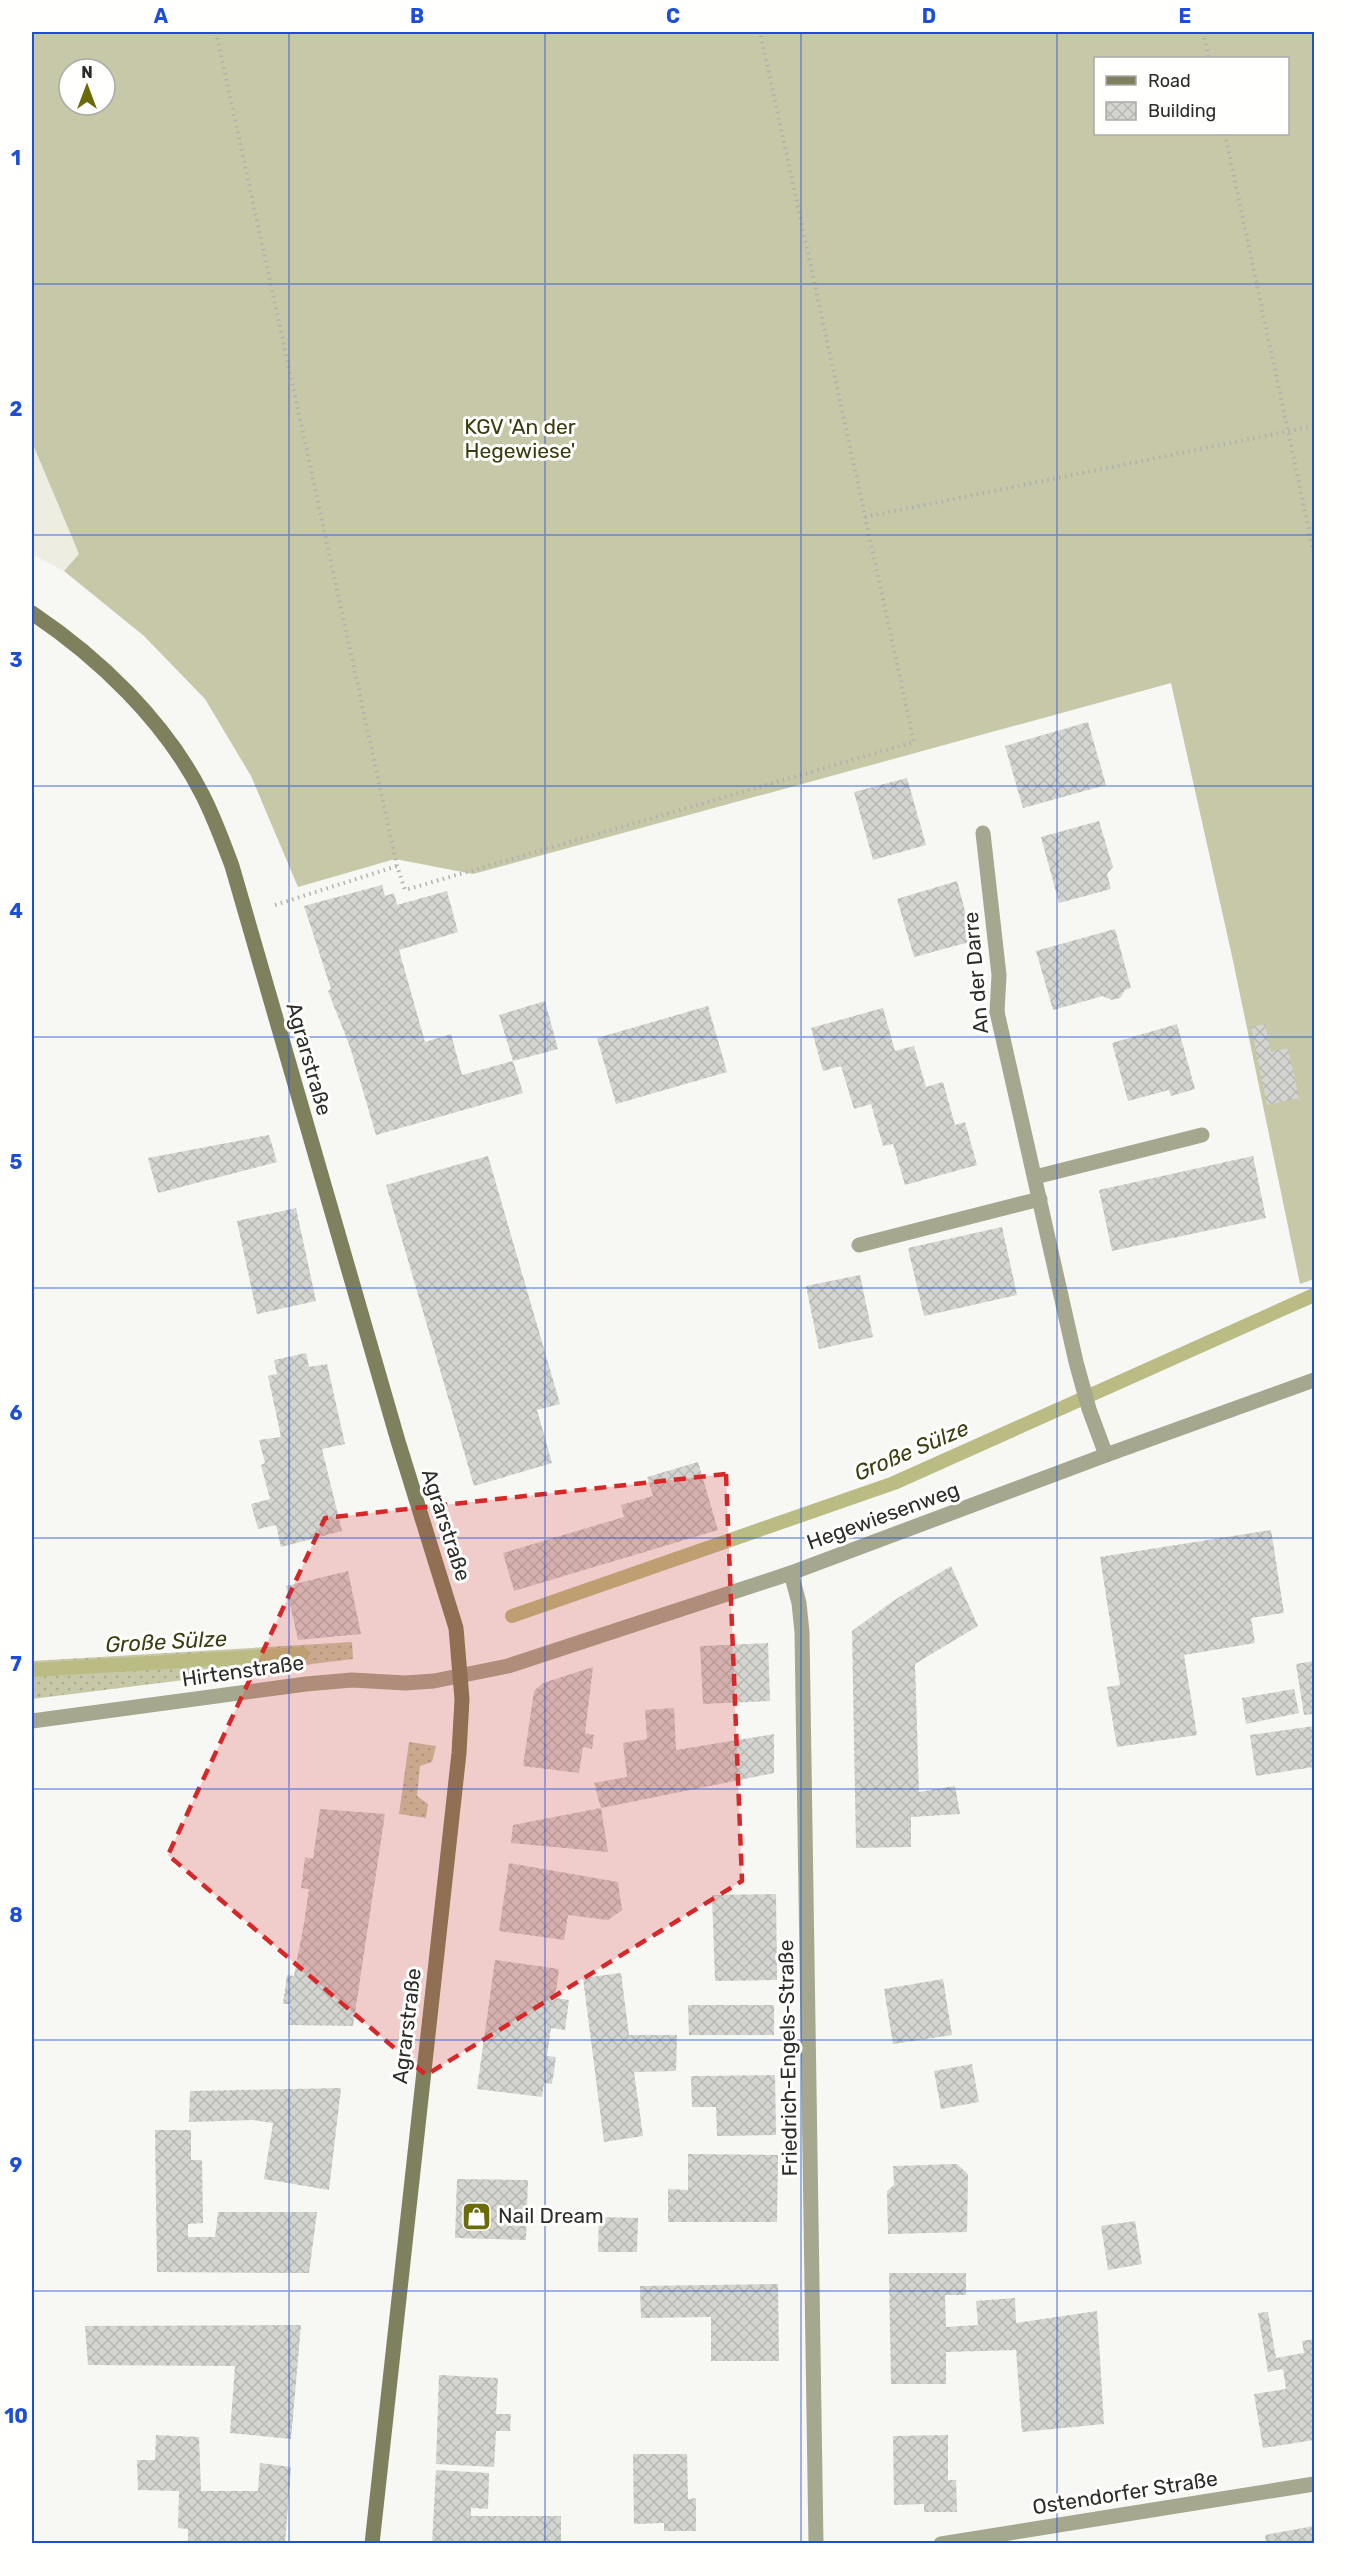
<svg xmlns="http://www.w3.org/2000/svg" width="1346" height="2575" viewBox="0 0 1346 2575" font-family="Rubik,sans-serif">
  <defs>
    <pattern id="grass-dots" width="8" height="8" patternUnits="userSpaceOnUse" patternTransform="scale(1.5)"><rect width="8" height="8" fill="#c7c8a7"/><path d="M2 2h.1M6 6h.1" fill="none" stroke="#abac90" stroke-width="1.8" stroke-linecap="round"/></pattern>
    <pattern id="building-cross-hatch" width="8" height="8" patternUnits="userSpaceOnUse" patternTransform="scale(1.5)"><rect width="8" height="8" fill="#d4d4d0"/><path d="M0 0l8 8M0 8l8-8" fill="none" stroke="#b6b6b3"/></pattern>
  </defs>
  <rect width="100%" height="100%" fill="#f7f7f4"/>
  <!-- built -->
  <polygon fill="#edede2" points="32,442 79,554 64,571 32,554"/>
  <!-- grass -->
  <g fill="url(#grass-dots)">
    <polygon points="352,1642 353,1659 32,1699 32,1661"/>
    <polygon points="409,1742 436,1746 432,1762 420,1766 417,1796 428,1804 426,1818 399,1814"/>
  </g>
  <!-- garden -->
  <path fill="#c7c8a7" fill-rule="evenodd" d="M32 32H1314V1279L1300 1284 1232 956 1171 683 473 874 395 859 298 887 251 776 205 699 144 636 64 571 79 554 32 442ZM1096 58H1288V134H1096ZM69 69H105V105H69Z"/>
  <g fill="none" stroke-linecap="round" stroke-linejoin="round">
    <!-- stream -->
    <g stroke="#babc84" stroke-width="14">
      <polyline points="512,1616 894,1483 1314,1295"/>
      <polyline points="32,1670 302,1654"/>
    </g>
  </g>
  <!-- building -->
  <g fill="url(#building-cross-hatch)">
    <polygon points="1088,722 1106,785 1023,808 1005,746"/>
    <polygon points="907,778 926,845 873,860 854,792"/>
    <polygon points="1099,821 1113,867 1107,874 1111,889 1059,903 1041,837"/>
    <polygon points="957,881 973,941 914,957 897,899"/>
    <polygon points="382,885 385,896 394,893 397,905 447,891 458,932 399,950 425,1042 451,1034 462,1075 513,1061 523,1093 376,1135 350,1047 328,991 331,989 304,906"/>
    <polygon points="1115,929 1131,988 1125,990 1120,998 1111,1000 1103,996 1053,1010 1036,951"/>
    <polygon points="545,1001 558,1049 513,1061 499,1015"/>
    <polygon points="708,1006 727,1072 616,1104 597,1038"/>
    <polygon points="883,1008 895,1051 914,1046 926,1087 943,1082 955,1125 965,1122 977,1165 905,1185 893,1144 883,1146 871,1104 854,1109 841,1066 823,1071 811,1028"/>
    <polygon points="1177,1024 1195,1089 1171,1096 1169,1090 1128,1101 1112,1043"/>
    <polygon points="1265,1024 1271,1052 1288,1048 1299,1098 1267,1105 1251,1027"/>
    <polygon points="269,1135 277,1162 158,1193 148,1158"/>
    <polygon points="488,1156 560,1404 537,1410 552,1463 474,1486 386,1185"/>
    <polygon points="1253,1156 1266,1218 1112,1251 1099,1190"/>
    <polygon points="296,1208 316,1301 257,1314 237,1221"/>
    <polygon points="1002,1227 1017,1295 924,1316 908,1248"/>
    <polygon points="860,1275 873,1337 819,1349 806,1286"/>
    <polygon points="306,1353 309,1367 327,1364 345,1444 322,1449 342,1531 281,1547 276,1525 258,1529 251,1504 270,1499 261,1465 265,1463 259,1440 281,1437 268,1376 277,1374 274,1360"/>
    <polygon points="698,1462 718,1530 514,1591 503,1553 624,1517 621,1505 653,1496 647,1477"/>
    <polygon points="1271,1530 1284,1613 1251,1618 1255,1643 1184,1655 1197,1735 1117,1747 1107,1687 1120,1685 1100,1557"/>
    <polygon points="951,1566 978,1626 915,1664 919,1792 955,1786 960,1814 911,1817 911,1847 856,1848 852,1631 896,1599"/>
    <polygon points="348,1571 361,1634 298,1640 286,1586"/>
    <polygon points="768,1643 770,1701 703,1704 700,1646"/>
    <polygon points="1314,1661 1314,1714 1304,1715 1296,1664"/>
    <polygon points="593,1667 585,1733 594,1735 592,1749 583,1747 579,1773 523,1766 534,1691 543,1683"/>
    <polygon points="1294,1689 1299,1713 1246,1724 1242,1698"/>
    <polygon points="674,1708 676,1750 774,1734 774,1773 601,1808 594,1783 627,1777 623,1743 647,1739 645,1710"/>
    <polygon points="1314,1726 1314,1767 1256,1776 1250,1735"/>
    <polygon points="601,1808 608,1852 511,1843 513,1825"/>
    <polygon points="320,1809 385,1814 353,2026 288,2025 290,2004 283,2004 287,1975 294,1976 304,1923 309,1889 301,1888 302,1881 305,1857 313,1859"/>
    <polygon points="509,1863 618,1882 622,1910 608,1920 568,1915 564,1940 499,1931"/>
    <polygon points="776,1894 777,1980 715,1981 712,1895"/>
    <polygon points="495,1960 559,1969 555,1998 569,2000 565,2030 551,2028 547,2056 556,2057 552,2084 544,2083 542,2097 477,2089"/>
    <polygon points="621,1973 629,2035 677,2035 676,2071 634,2072 643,2136 604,2142 583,1978"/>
    <polygon points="943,1979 952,2035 893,2044 884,1989"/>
    <polygon points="688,2005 774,2005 774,2035 689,2035"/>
    <polygon points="972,2064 979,2102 941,2109 934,2071"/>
    <polygon points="775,2075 776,2135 717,2136 716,2107 692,2107 691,2076"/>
    <polygon points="341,2088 329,2190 264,2179 273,2123 253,2120 189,2122 190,2091"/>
    <polygon points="155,2130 191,2130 191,2160 202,2160 203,2223 188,2224 188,2237 215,2237 218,2212 317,2212 309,2273 157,2272"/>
    <polygon points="688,2154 778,2155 777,2222 668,2222 668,2189 688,2190"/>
    <polygon points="957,2164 968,2174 967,2232 888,2234 887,2191 894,2185 893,2166"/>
    <polygon points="457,2179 528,2180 526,2240 455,2238"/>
    <polygon points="599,2217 638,2218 637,2252 598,2252"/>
    <polygon points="1135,2221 1142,2264 1108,2270 1101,2226"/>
    <polygon points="889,2273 966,2273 966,2295 945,2295 946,2327 978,2325 976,2301 1015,2298 1016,2323 1097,2311 1104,2424 1022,2432 1016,2350 946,2352 946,2384 891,2384"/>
    <polygon points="778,2284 779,2361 711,2361 711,2317 641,2318 640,2286"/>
    <polygon points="1268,2312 1276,2358 1304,2353 1302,2341 1314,2339 1314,2440 1263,2448 1254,2394 1286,2389 1283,2369 1268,2372 1258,2313"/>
    <polygon points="301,2325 291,2439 230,2433 235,2366 88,2365 85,2326"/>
    <polygon points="439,2375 498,2378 496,2414 511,2414 510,2431 496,2431 494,2467 436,2464"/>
    <polygon points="156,2435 199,2437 201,2491 258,2491 260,2463 291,2467 285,2544 188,2544 188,2529 178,2528 179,2491 138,2490 137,2460 155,2460"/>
    <polygon points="948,2435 948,2480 956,2480 957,2512 924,2512 924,2504 894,2505 893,2436"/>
    <polygon points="633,2454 687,2454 688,2499 696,2498 696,2531 664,2531 664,2523 634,2524"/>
    <polygon points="436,2470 489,2473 488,2509 471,2508 471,2516 561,2516 561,2544 432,2544"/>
    <polygon points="1314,2526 1314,2544 1266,2544 1265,2535"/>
  </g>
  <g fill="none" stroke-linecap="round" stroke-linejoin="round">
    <!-- path -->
    <g stroke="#b1b1af" stroke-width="4" stroke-dasharray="1.5 4.5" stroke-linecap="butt">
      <polyline points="216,32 397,866 405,890 914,742 760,32"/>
      <polyline points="1203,32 1209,58"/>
      <polyline points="1225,134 1314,554"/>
      <polyline points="865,517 1314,426"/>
      <polyline points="275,905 397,866"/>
    </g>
    <!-- service -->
    <g stroke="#a6a78f" stroke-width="15">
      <polyline points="983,833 999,975 997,1012"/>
      <polyline points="1035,1177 1202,1135"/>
      <polyline points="859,1245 1040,1199"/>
    </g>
    <!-- minor -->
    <g stroke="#a6a78f" stroke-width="15">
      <polyline points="997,1012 1076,1362 1089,1409 1106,1455"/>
      <polyline points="791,1573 799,1603 802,1632 816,2544"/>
      <polyline points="32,1721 306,1684 352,1680 405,1683 434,1681 508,1666 791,1573 1106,1455 1314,1380"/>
      <polyline points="941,2544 1314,2484"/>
    </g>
    <!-- secondary -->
    <path stroke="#7f815e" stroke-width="15" d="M32 613C99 658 165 721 202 794 214 817 223 842 232 866L398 1441 456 1628 462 1699 459 1753 372 2544"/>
  </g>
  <!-- marked area -->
  <path fill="#d62828" fill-opacity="0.2" stroke="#d62828" stroke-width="4.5" stroke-dasharray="12 8" stroke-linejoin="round" d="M726 1474 742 1881 426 2075 168 1855 325 1518Z"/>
  <!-- grid -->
  <path fill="none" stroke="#1d4ed8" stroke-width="1.5" stroke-opacity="0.55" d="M289 32V2544M545 32V2544M801 32V2544M1057 32V2544M32 284H1314M32 535H1314M32 786H1314M32 1037H1314M32 1288H1314M32 1538H1314M32 1789H1314M32 2040H1314M32 2291H1314"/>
  <!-- icons -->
  <defs>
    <symbol id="shop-square" viewBox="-11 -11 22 22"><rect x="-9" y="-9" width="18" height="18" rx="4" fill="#6b6b09" stroke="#fffffe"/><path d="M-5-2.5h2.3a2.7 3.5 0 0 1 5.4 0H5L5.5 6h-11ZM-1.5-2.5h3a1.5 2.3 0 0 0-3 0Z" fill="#fff"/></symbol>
  </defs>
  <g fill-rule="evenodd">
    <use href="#shop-square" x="460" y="2200" width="33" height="33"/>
  </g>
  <g text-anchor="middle" stroke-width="6" stroke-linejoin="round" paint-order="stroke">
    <!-- park labels -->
    <g font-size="21" fill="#3b3b0f" stroke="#fffffe">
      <text x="520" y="434">KGV 'An der<tspan x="520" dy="24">Hegewiese'</tspan></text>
    </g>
    <!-- street labels -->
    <g font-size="21" fill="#2c2c2a" stroke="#fffffe">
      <text transform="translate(976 973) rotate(-95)" y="7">An der Darre</text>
      <text transform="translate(309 1059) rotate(74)" y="7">Agrarstraße</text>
      <text transform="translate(883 1516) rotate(-20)" y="7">Hegewiesenweg</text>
      <text transform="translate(446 1525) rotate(72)" y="7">Agrarstraße</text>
      <text transform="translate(243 1671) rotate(-8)" y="7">Hirtenstraße</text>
      <text transform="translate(407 2026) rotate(-83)" y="7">Agrarstraße</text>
      <text transform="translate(788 2058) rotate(-91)" y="7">Friedrich-Engels-Straße</text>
      <text transform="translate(1125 2493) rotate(-9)" y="7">Ostendorfer Straße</text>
    </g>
    <!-- poi labels -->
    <g font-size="21" fill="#2c2c2a" stroke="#fffffe" text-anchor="start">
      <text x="498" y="2223">Nail Dream</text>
    </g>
    <!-- water labels -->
    <g font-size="22" font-style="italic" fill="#3c3d11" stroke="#fffffe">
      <text transform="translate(911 1450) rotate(-23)" y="8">Große Sülze</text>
      <text transform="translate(166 1641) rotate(-3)" y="8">Große Sülze</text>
    </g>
  </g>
  <!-- border -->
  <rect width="1346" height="2575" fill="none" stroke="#fffffe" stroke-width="66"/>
  <!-- legend -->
  <rect x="1094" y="57" width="195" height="78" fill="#fffffe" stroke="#ababa9" stroke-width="1.5"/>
  <rect x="1106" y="76" width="30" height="9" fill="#7f815e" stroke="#ababa9" stroke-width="1.5"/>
  <text x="1148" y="87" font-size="18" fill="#2c2c2a">Road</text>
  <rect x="1106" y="102" width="30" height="18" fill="url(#building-cross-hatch)" stroke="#ababa9" stroke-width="1.5"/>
  <text x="1148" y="117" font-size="18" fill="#2c2c2a">Building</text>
  <!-- north arrow -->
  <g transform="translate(87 87)"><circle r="28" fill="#fffffe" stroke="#ababa9" stroke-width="1.5"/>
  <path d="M0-4.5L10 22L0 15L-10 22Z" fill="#6b6b09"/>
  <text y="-9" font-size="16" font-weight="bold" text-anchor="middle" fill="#2c2c2a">N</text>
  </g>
  <rect x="33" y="33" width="1280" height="2509" fill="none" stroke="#1d4ed8" stroke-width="2"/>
  <g font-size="20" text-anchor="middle" font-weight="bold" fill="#1d4ed8">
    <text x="161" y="23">A</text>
    <text x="417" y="23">B</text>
    <text x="673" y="23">C</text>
    <text x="929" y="23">D</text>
    <text x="1185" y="23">E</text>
    <text x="16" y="165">1</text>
    <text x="16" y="416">2</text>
    <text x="16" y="667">3</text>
    <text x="16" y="918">4</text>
    <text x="16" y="1169">5</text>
    <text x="16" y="1420">6</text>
    <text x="16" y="1671">7</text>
    <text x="16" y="1922">8</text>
    <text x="16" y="2172">9</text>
    <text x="16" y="2423">10</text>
  </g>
</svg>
